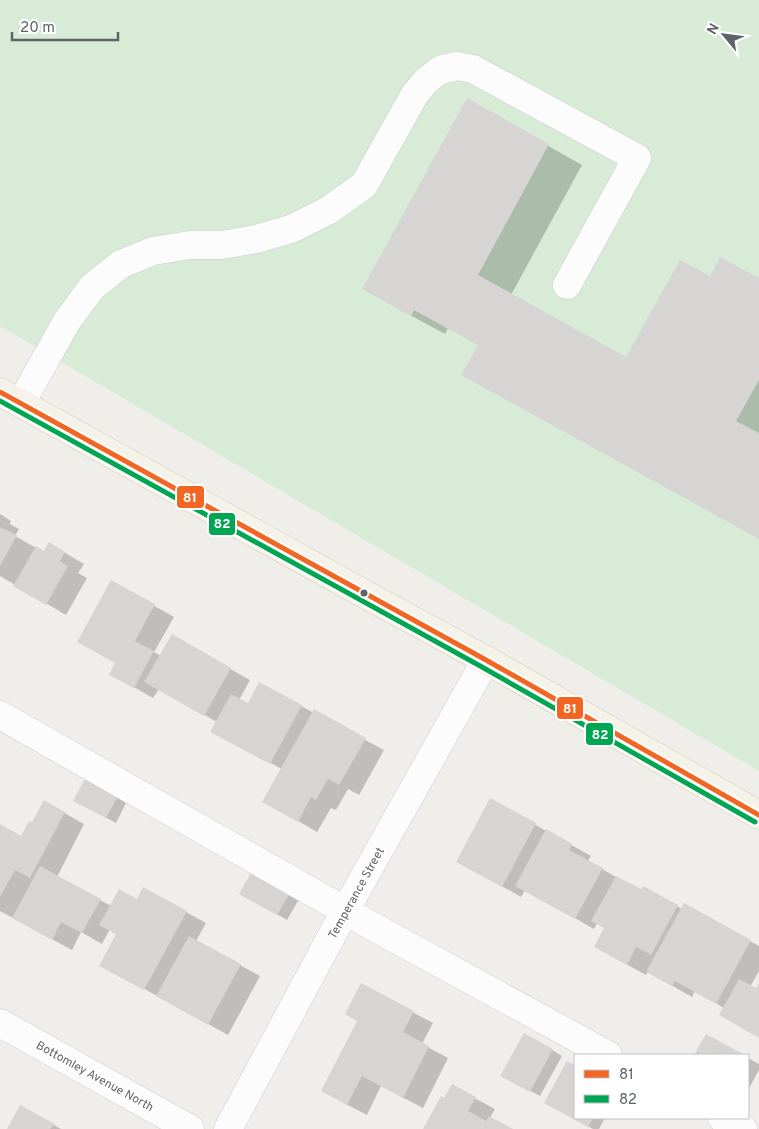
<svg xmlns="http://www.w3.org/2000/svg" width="759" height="1129" viewBox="0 0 759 1129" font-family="Overpass,sans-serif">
  <rect width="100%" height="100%" fill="#efeeea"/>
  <!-- green -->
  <polygon fill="#d8ebd6" points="0,0 759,0 759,771 0,326"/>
  <!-- shadow -->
  <g fill="#0003">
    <polygon points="467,100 582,165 511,295 627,359 710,278 759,279 759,539 479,345 448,328 445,334 397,308"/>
    <polygon points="0,514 11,521 10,524 19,529 15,536 45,553 50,544 84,564 78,573 87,578 66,615 0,576"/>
    <polygon points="112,582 174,617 154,652 161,656 172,636 250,680 239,700 248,705 301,706 384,750 359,795 348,789 336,810 331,808 317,832 264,801 282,769 231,742 217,722 159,689 153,698 111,674 117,663"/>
    <polygon points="117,797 126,803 116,823 84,806"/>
    <polygon points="491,800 591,856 588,861 616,877 642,891 644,888 682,909 685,905 759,946 759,971 750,987 756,990 759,985 759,1037 724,1008 695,991 692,997 648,972 646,975 615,958 605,928 597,923 594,929 525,890 521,897 477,872"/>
    <polygon points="45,802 84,824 57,877 111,906 137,901 186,912 206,923 196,941 260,976 228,1035 119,975 118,934 110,929 102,944 81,932 72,950 0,911 0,826 21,837 32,824"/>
    <polygon points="253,873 299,899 287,920 241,894"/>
    <polygon points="361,985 433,1023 422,1044 448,1058 423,1108 381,1086 367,1115 342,1102 359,1021"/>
    <polygon points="524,1034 562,1056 540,1096 502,1076"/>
    <polygon points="748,1058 759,1064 759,1070 748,1090"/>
    <polygon points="568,1062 575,1067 575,1118 605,1118 599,1129 593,1129 546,1103"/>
    <polygon points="452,1086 495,1109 490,1118 511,1129 424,1129"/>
    <polygon points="21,1106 61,1129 9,1129"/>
  </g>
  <!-- building -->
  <g fill="#d6d5d3">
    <polygon points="467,98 549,144 478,275 626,357 680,260 710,276 720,257 759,278 759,380 736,421 759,433 759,539 461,375 478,345 414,310 411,316 362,289"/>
    <polygon points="0,527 17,535 0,566"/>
    <polygon points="49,542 65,552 60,561 68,566 46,605 13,586 36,546 44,551"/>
    <polygon points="111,580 155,604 135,641 154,651 134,688 109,675 115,663 77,642"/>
    <polygon points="172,634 231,668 204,716 144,682"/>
    <polygon points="259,682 302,705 270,764 210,732 231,694 248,703"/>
    <polygon points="314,709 366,738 339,785 328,779 316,800 311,797 298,822 262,802"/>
    <polygon points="85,779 118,796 106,818 73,801"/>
    <polygon points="490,798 536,823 502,887 456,862"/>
    <polygon points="44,800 65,812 30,878 15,870 0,897 0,824 21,836 29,821 32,822"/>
    <polygon points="546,829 572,844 569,850 603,868 575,919 515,886"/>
    <polygon points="40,866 101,899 82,933 61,922 52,940 12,918"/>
    <polygon points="252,871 290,893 277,915 239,894"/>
    <polygon points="616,876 641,889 643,886 678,905 651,955 636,947 627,965 594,947 604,928 591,921"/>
    <polygon points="143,887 187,911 144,990 99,966 116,934 99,925 119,889 137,899"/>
    <polygon points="684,903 751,940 716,1004 675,981 672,986 646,972"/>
    <polygon points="189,936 241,964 208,1025 156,996"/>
    <polygon points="739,979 756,988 759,983 759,1038 719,1015"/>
    <polygon points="361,983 414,1011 403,1032 429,1046 403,1098 362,1076 347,1105 321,1091 357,1021 345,1014"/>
    <polygon points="524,1033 553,1049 530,1092 500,1076"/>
    <polygon points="706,1034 745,1055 694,1055"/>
    <polygon points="567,1061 575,1065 575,1118 593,1118 588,1127 544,1103"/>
    <polygon points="452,1084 476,1097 468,1111 486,1121 489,1116 513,1129 423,1129 441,1096 444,1098"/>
    <polygon points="20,1105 55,1124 50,1129 7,1129"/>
  </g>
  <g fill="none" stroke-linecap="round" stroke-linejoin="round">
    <defs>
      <g id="minor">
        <polyline points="21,403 67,321 92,287 121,264 153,251 190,245 222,245 256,239 291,229 329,210 364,185 415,94 427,80 440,70 457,66 473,69 637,158 567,285"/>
        <polyline points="0,715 372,926 608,1055"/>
        <polyline points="0,1023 190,1129"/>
        <polyline points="722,1118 743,1129"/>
        <polyline points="228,1129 345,911 486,660"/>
      </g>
      <polyline id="major" points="0,392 368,596 486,660 759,815"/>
    </defs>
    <!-- minor casing -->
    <use href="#minor" stroke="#cbcccc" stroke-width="29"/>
    <!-- major casing -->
    <use href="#major" stroke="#d7ceb8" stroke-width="29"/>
    <!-- minor -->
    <use href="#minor" stroke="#fdfcfc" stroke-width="28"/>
    <!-- major -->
    <use href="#major" stroke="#f4f2e9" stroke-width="28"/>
    <defs>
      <polyline id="bus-1" points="0,392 486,660 759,815"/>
      <polyline id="bus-2" points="0,401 482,667 755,822"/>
    </defs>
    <!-- bus-1 casing -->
    <use href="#bus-1" stroke="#fff" stroke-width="9"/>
    <!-- bus-2 casing -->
    <use href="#bus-2" stroke="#fff" stroke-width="9"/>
    <!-- bus-1 -->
    <use href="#bus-1" stroke="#f26522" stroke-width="5"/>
    <!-- bus-2 -->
    <use href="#bus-2" stroke="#00a651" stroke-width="5"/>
  </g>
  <!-- markers -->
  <circle fill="#5f6368" stroke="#fff" stroke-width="2" cx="364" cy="593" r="4.5"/>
  <g text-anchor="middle" stroke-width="4.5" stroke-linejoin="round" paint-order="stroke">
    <!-- street labels -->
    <g font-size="12" fill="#5f6368" stroke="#fff">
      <text transform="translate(356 893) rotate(-61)" y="4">Temperance Street</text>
      <text transform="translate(95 1076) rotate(29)" y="4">Bottomley Avenue North</text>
    </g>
  </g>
  <g stroke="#fff" stroke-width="2">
    <rect x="176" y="485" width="29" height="24" rx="5" fill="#f26522"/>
    <rect x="208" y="512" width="28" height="24" rx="5" fill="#00a651"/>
    <rect x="556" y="696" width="28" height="24" rx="5" fill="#f26522"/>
    <rect x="585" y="722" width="29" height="24" rx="5" fill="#00a651"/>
  </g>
  <g font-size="14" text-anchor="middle" font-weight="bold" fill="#fff">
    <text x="190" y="502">81</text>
    <text x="222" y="528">82</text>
    <text x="570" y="713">81</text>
    <text x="600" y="739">82</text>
  </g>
  <!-- legend -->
  <rect x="574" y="1054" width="175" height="65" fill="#ffffff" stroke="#bfc1c3"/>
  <rect x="584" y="1070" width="25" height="8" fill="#f26522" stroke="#bfc1c3"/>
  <text x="619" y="1079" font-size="15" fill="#5f6368">81</text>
  <rect x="584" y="1095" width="25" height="8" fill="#00a651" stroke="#bfc1c3"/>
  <text x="619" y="1104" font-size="15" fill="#5f6368">82</text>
  <!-- north arrow -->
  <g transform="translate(724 35) rotate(299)" stroke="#ffffff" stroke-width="4" paint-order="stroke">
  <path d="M0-4L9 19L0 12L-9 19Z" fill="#5f6368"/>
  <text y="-8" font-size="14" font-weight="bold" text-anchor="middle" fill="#5f6368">N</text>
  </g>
  <!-- scale -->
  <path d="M12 32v8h106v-8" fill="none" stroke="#5f6368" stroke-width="2.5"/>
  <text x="20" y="32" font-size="15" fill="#5f6368" stroke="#ffffff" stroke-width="4" paint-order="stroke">20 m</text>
</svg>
